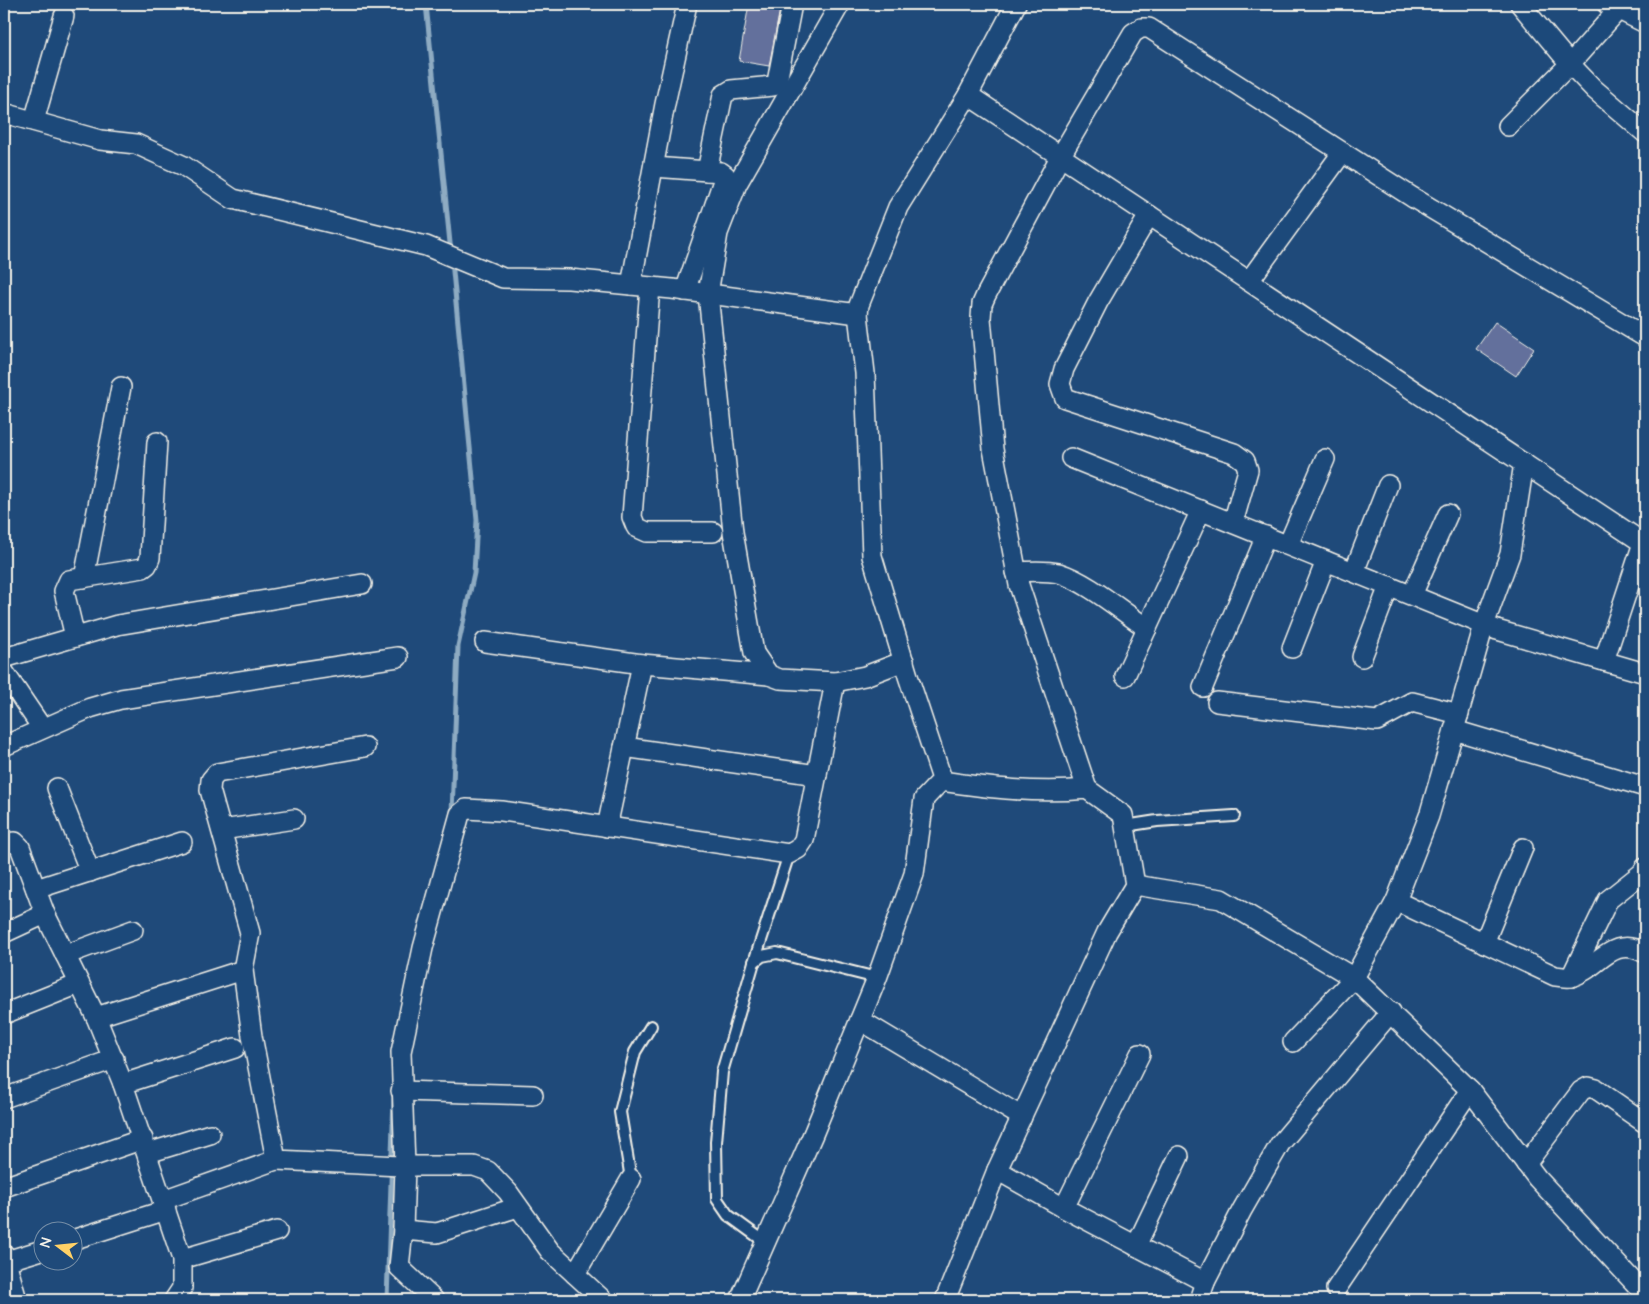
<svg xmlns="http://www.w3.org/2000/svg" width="1649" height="1304" viewBox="0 0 1649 1304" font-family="'Architects Daughter',sans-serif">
  <rect width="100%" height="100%" fill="#1f4a7a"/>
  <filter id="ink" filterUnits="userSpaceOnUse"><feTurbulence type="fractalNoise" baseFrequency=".02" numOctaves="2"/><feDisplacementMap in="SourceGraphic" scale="10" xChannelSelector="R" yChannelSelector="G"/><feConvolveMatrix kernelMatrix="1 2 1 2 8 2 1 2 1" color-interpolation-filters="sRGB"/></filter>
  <g filter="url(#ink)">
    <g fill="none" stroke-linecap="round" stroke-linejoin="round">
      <!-- stream -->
      <g stroke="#8eabc2" stroke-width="5">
        <polyline points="426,4 451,253"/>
        <polyline points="452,814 458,646 474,573 477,520 452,261"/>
        <polyline points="387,1300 394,1096"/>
      </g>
    </g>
    <!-- building -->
    <g fill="#64709c" stroke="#f4f1e8">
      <polygon points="749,4 781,4 769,66 739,61"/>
      <polygon points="1495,322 1534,348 1516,376 1476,349"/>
    </g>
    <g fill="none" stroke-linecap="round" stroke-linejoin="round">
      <defs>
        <g id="lane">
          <polyline points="1125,826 1157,821 1234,816"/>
          <polyline points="754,962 789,854"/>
          <polyline points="631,1179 620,1112 635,1052 651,1026"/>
          <polyline points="765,1242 728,1215 717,1199 716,1142 722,1072 754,962 762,956 777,953 877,978"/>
        </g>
        <g id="street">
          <polyline points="840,4 737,184 718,233 708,294 733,532 754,653 769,675 780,679 835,682 865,676 904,661"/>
          <polyline points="1520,4 1570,64 1594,89 1645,133"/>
          <polyline points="1607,4 1645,23"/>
          <polyline points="968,95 1645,544"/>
          <polyline points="4,113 100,140 136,144 184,166 233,199 426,246 503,278 569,279 672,289 858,314"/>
          <polyline points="34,121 64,16"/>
          <polyline points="1508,126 1570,64 1618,10"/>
          <polyline points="654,167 721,172 725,175 685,291"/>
          <polyline points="707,171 723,95 731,90 773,86 777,82 792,4"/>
          <polyline points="1149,215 1098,302 1064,369 1060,384 1065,398 1234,453 1245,461 1248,470 1233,523"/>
          <polyline points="1249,281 1342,153"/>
          <polyline points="631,285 665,104 687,4"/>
          <polyline points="650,287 632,517 636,527 647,532 713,532"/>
          <polyline points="1071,458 1497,630 1645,673"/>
          <polyline points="1288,545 1325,459"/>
          <path d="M1016 572C1030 571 1045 570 1059 573 1088 582 1121 611 1147 628"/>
          <polyline points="1354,572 1388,485"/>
          <polyline points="84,578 121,387"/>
          <polyline points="1412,595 1448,514"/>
          <polyline points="75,637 64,591 69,580 143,568 147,565 150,558 157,442"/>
          <polyline points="485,642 642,664 769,675"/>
          <polyline points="1292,648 1326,561"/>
          <polyline points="1362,657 1389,586"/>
          <polyline points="4,658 117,625 362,584"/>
          <polyline points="1604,661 1643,543"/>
          <polyline points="4,672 42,728"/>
          <polyline points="1125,676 1201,510"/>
          <polyline points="1203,687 1266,536"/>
          <polyline points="1217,702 1377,721 1412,702 1459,714"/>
          <polyline points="1454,730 1484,625 1510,554 1524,463"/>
          <polyline points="4,746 90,708 121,699 398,657"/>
          <polyline points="365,747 217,773 211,780 210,790 250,933 243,970 252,1036 276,1160 400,1166 474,1166 488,1171 508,1192 550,1251 603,1300"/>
          <polyline points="624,747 817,775"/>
          <path d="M941 781C989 788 1038 794 1087 789L1123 815 1135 885 1107 932 997 1170 945 1300"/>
          <polyline points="57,788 90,872"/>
          <polyline points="1087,789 1019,585 993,449 981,318 982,304 986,295 1060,157 1133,33 1141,28 1149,28 1412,197 1645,337"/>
          <polyline points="607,827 642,664"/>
          <polyline points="222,830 294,819"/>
          <polyline points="4,843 15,842 20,847 45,914 96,1017 123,1084"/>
          <polyline points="1135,885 1221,899 1354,978 1470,1090 1537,1178 1645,1294"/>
          <polyline points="36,889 182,842"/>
          <path d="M1396 901 1555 976C1559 976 1566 978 1571 977 1599 969 1611 934 1645 953"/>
          <polyline points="4,933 45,914"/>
          <polyline points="1484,943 1523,848"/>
          <polyline points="65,955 133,930"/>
          <polyline points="1571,977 1608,900 1642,873 1645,868"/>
          <polyline points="4,1014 79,984"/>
          <polyline points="96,1017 243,970"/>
          <polyline points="860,1020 1022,1117"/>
          <polyline points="1293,1042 1354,978 1396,901 1429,816 1454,730 1645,787"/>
          <polyline points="401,1091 533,1095"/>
          <polyline points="4,1098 114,1059"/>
          <polyline points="148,1153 210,1134"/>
          <polyline points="1526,1164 1581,1091 1588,1087 1596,1089 1645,1123"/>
          <polyline points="997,1170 1064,1208 1205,1282"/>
          <polyline points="4,1187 143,1139"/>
          <polyline points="163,1200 276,1160"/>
          <polyline points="1064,1208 1140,1054"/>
          <polyline points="403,1230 437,1233 518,1207"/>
          <polyline points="72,1240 166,1210"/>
          <polyline points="1136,1246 1179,1156"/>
          <polyline points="4,1254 17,1300"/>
          <polyline points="182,1259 277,1231"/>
          <polyline points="6,1261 42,1250"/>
          <polyline points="575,1274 631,1179"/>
          <polyline points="1336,1289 1470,1090"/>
          <polyline points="174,1300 182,1288 182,1259 123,1084 235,1048"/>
          <polyline points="434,1300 399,1267 403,1230 405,1166 401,1052 423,948 460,814 466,809 502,811 789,854 798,849 804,840 835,682"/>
          <polyline points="740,1300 814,1132 877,978 914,874 924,799 941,781 941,776 908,676 872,556 865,373 858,314 859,305 898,207 968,95 1016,4"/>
          <polyline points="1199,1300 1205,1282 1242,1210 1280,1144 1391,1012"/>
        </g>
      </defs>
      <!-- lane casing -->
      <use href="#lane" stroke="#f4f1e8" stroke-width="14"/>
      <!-- street casing -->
      <use href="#street" stroke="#f4f1e8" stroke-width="22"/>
      <!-- lane -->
      <use href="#lane" stroke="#1f4a7a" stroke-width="10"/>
      <!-- street -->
      <use href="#street" stroke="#1f4a7a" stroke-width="19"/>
    </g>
  </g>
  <!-- margin -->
  <rect width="1649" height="1304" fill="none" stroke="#1f4a7a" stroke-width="20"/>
  <rect x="10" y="10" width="1629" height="1284" fill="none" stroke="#f4f1e8" stroke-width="2" filter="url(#ink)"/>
  <!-- north arrow -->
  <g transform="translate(58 1246) rotate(286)"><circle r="24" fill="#1f4a7a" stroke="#748da6"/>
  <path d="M0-4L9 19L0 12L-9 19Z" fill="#ffd166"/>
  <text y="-8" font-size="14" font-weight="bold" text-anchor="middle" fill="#f4f1e8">N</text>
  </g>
</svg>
